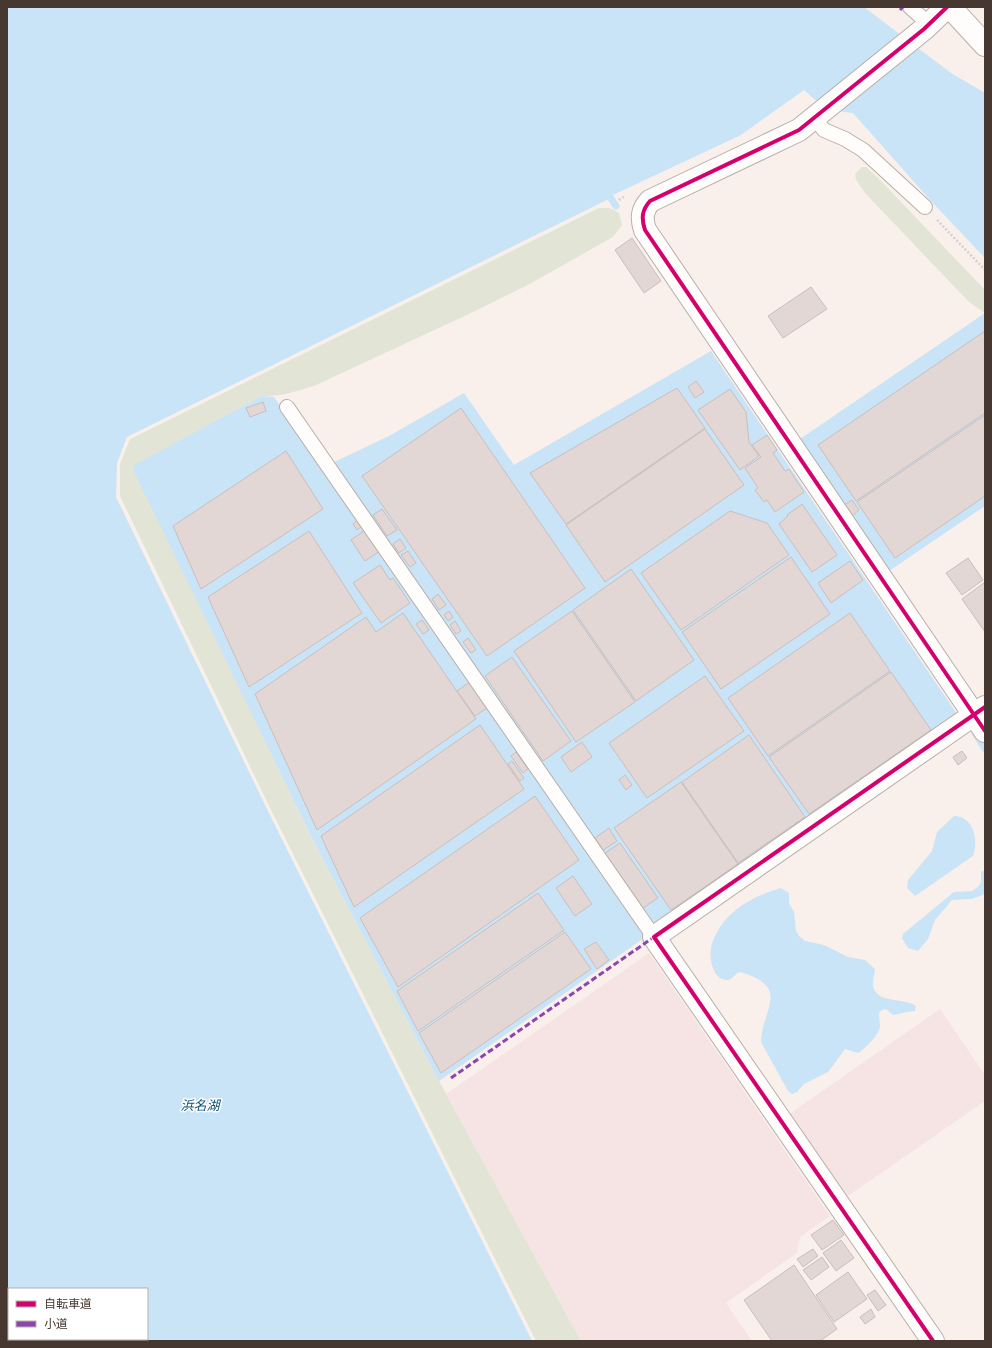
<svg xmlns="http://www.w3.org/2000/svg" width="992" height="1348" viewBox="0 0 992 1348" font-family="Mulish,'Noto Sans JP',sans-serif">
  <rect width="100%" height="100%" fill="#f9f0ec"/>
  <!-- industrial -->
  <g fill="#f6e4e5">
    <polygon points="649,953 830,1216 800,1237 797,1253 726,1303 752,1341 581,1341 446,1094"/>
    <polygon points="940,1009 985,1075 985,1101 845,1198 788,1115"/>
  </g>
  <!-- green -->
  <g fill="#e2e5d5">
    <polygon points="862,167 866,167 880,180 985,290 985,313 969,302 865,193 856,180 855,174"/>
    <path d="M599 208H610L619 213 622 225 613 237 526 286 471 313 314 386C296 391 281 397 262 396L133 467 313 840 446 1094 581 1341H536L270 808 120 496V464L130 439Z"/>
  </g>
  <!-- water -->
  <g fill="#c9e4f7" fill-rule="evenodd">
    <path d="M7 7H864L951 73 985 93V258L931 201 853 113C830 111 820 105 804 90L741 135 613 195V197L127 437 117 463 116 497 267 809 532 1341H7ZM9 1289H147V1339H9Z"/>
    <polygon points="985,313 985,506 886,573 797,441"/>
    <polygon points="711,351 957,714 657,923 650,922 332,463 389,436 464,393 514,465"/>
    <polygon points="262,396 274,397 647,936 439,1081 313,840 134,472 133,467 136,464"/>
    <path d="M954 816C974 816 979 841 973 856L915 896 907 888 908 880 932 851 937 832Z"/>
    <polygon points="985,870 985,894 972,899 952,900 935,920 928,939 918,951 908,948 902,938 903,934 954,892 972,891 978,887 981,882 981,872"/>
    <path d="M781 888 789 893V903L794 912 796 931 799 936 805 941 824 945 848 957 865 960 875 969C875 973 873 978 873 982 872 1005 904 997 916 1006L915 1011C907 1011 901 1014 893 1015L886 1009 882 1010 879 1013C879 1018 880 1021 880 1026 880 1034 865 1049 858 1053L845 1049 828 1072 804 1084 797 1092 792 1094 788 1091 761 1042C762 1009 792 987 740 972 735 973 733 979 728 980 713 981 709 959 711 948 713 937 721 924 729 916 743 902 763 893 781 888Z"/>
  </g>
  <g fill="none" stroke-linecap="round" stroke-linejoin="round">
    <!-- stream -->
    <g stroke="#c9e4f7" stroke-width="7">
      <polyline points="606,191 616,206"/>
      <polyline points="975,733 985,749"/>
    </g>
  </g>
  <!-- building -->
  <g fill="#e2d7d4" stroke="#cabebc">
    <polygon points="632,238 661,281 644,293 615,250"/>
    <polygon points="811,287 827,309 783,338 768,316"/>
    <polygon points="985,331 985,413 856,501 818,445"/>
    <polygon points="696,381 704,392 695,398 688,387"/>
    <polygon points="677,388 705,428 566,524 530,473"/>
    <polygon points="730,389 746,412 749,442 759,456 740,470 698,410"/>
    <polygon points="263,402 266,411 250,417 246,408"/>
    <polygon points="461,408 585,588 487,656 362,476"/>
    <polygon points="985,415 985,496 895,558 857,502"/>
    <polygon points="705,429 744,485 605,582 566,525"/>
    <polygon points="767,435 777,450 773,453 785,471 789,469 804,492 775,512 767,500 764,502 755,490 758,488 745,468 761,457 752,445"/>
    <polygon points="286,451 323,509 201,589 173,526"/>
    <polygon points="852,500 859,510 852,516 844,505"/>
    <polygon points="802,504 837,555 812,572 779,524 788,516 787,515"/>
    <polygon points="382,509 397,530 387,536 373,515"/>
    <polygon points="730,511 767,523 789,555 681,630 641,573"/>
    <polygon points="359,519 363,525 357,530 353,524"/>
    <polygon points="365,530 380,551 365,561 351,540"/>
    <polygon points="309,531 362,613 249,687 208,597"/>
    <polygon points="400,539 406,548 399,553 393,544"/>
    <polygon points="408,551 416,563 410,567 401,555"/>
    <polygon points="791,557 830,614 721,689 682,632"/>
    <polygon points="968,558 983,580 962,595 946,573"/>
    <polygon points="850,561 863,580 831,603 818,583"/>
    <polygon points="380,565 390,580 393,578 410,603 381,623 353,583"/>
    <polygon points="631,569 694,660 636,701 573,610"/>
    <polygon points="985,582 985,632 962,599"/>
    <polygon points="438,594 446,605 439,610 432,599"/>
    <polygon points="449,611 453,617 448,621 444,615"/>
    <polygon points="572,611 635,702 576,742 514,651"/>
    <polygon points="403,613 476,719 317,830 255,694 366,617 376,632"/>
    <polygon points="850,613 890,671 768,756 728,698"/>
    <polygon points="422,620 429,630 423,634 416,624"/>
    <polygon points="455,621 461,631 456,634 450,625"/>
    <polygon points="468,638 476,650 471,653 463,642"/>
    <polygon points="512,657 571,741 543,761 485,676"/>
    <polygon points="891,672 931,730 809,814 769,757"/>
    <polygon points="705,676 744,731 647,798 609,743"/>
    <polygon points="470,682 487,708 475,716 457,691"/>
    <polygon points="480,725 524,789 354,907 321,836"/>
    <polygon points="749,735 805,817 738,863 682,782"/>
    <polygon points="582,742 592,757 571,772 561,757"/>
    <polygon points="962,751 967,758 958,765 953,757"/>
    <polygon points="516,752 528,769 523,773 511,756"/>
    <polygon points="512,761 524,778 520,781 508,764"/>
    <polygon points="625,775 632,785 626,790 619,780"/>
    <polygon points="681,782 738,864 671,910 614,828"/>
    <polygon points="535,796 579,860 398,987 360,918"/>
    <polygon points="609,828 617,841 603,850 595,838"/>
    <polygon points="620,843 658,898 643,908 605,853"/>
    <polygon points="573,876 592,904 575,916 556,888"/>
    <polygon points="538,893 564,930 418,1031 397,991"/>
    <polygon points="565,932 591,969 441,1073 419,1033"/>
    <polygon points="596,942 609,960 597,969 584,949"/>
    <polygon points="833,1220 844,1235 822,1250 811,1235"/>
    <polygon points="841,1240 854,1258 836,1271 823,1253"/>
    <polygon points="813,1249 818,1256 803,1267 797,1259"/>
    <polygon points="822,1257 829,1267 811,1280 803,1270"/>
    <polygon points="794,1265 837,1329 820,1341 772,1341 744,1300"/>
    <polygon points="848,1272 867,1299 834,1322 816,1295"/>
    <polygon points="875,1290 886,1305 878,1311 867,1295"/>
    <polygon points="871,1309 875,1317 865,1324 860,1317"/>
  </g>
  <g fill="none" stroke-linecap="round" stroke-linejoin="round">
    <defs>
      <g id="service">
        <polyline points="910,7 929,24"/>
        <polyline points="814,118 824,130 845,139 863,150 925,207"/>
        <polyline points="287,407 654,937"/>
      </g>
      <g id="minor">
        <path d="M947 7 924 29 799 130 650 201C642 210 641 218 645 230L985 731"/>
        <polyline points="933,1341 654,937 985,707"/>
      </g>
      <polyline id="primary" points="950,7 985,45"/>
    </defs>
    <!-- service casing -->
    <use href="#service" stroke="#b9aea9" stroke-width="16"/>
    <!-- minor casing -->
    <use href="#minor" stroke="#b9aea9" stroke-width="24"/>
    <!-- primary casing -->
    <use href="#primary" stroke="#b9aea9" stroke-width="24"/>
    <!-- path -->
    <g stroke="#d5d0ce" stroke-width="2.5" stroke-dasharray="2 2" stroke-linecap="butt">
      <polyline points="619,200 625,196"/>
      <polyline points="937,220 985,270"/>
    </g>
    <!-- service -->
    <use href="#service" stroke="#fefdfc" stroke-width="14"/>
    <!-- minor -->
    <use href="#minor" stroke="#fefdfc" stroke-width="22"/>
    <!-- primary -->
    <use href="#primary" stroke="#fefdfc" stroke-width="22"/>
    <!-- quiet -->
    <g stroke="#8e44ad" stroke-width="3" stroke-dasharray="6 3" stroke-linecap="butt">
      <polyline points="900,10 903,7"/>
      <polyline points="451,1078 654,937"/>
    </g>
    <defs>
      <g id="cycleway">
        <path d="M947 7 924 29 799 130 650 201C642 210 641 218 645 230L985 731"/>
        <polyline points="933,1341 654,937 985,707"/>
      </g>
    </defs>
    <!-- cycleway casing -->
    <use href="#cycleway" stroke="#fff" stroke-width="6"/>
    <!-- cycleway -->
    <use href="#cycleway" stroke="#d6006c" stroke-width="4"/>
  </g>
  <g text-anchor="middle" stroke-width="3" stroke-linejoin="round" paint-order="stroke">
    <!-- water labels -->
    <g font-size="13" font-style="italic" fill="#0d5378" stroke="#fff">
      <text x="200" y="1110">浜名湖</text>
    </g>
  </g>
  <!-- border -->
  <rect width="992" height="1348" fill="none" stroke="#463730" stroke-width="16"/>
  <!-- legend -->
  <rect x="8" y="1288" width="140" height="52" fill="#ffffff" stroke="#b5afac"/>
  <rect x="16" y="1301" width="20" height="6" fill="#d6006c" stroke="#b5afac"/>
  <text x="44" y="1308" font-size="12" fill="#463730">自転車道</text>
  <rect x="16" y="1321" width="20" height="6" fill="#8e44ad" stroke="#b5afac"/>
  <text x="44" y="1328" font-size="12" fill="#463730">小道</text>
</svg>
